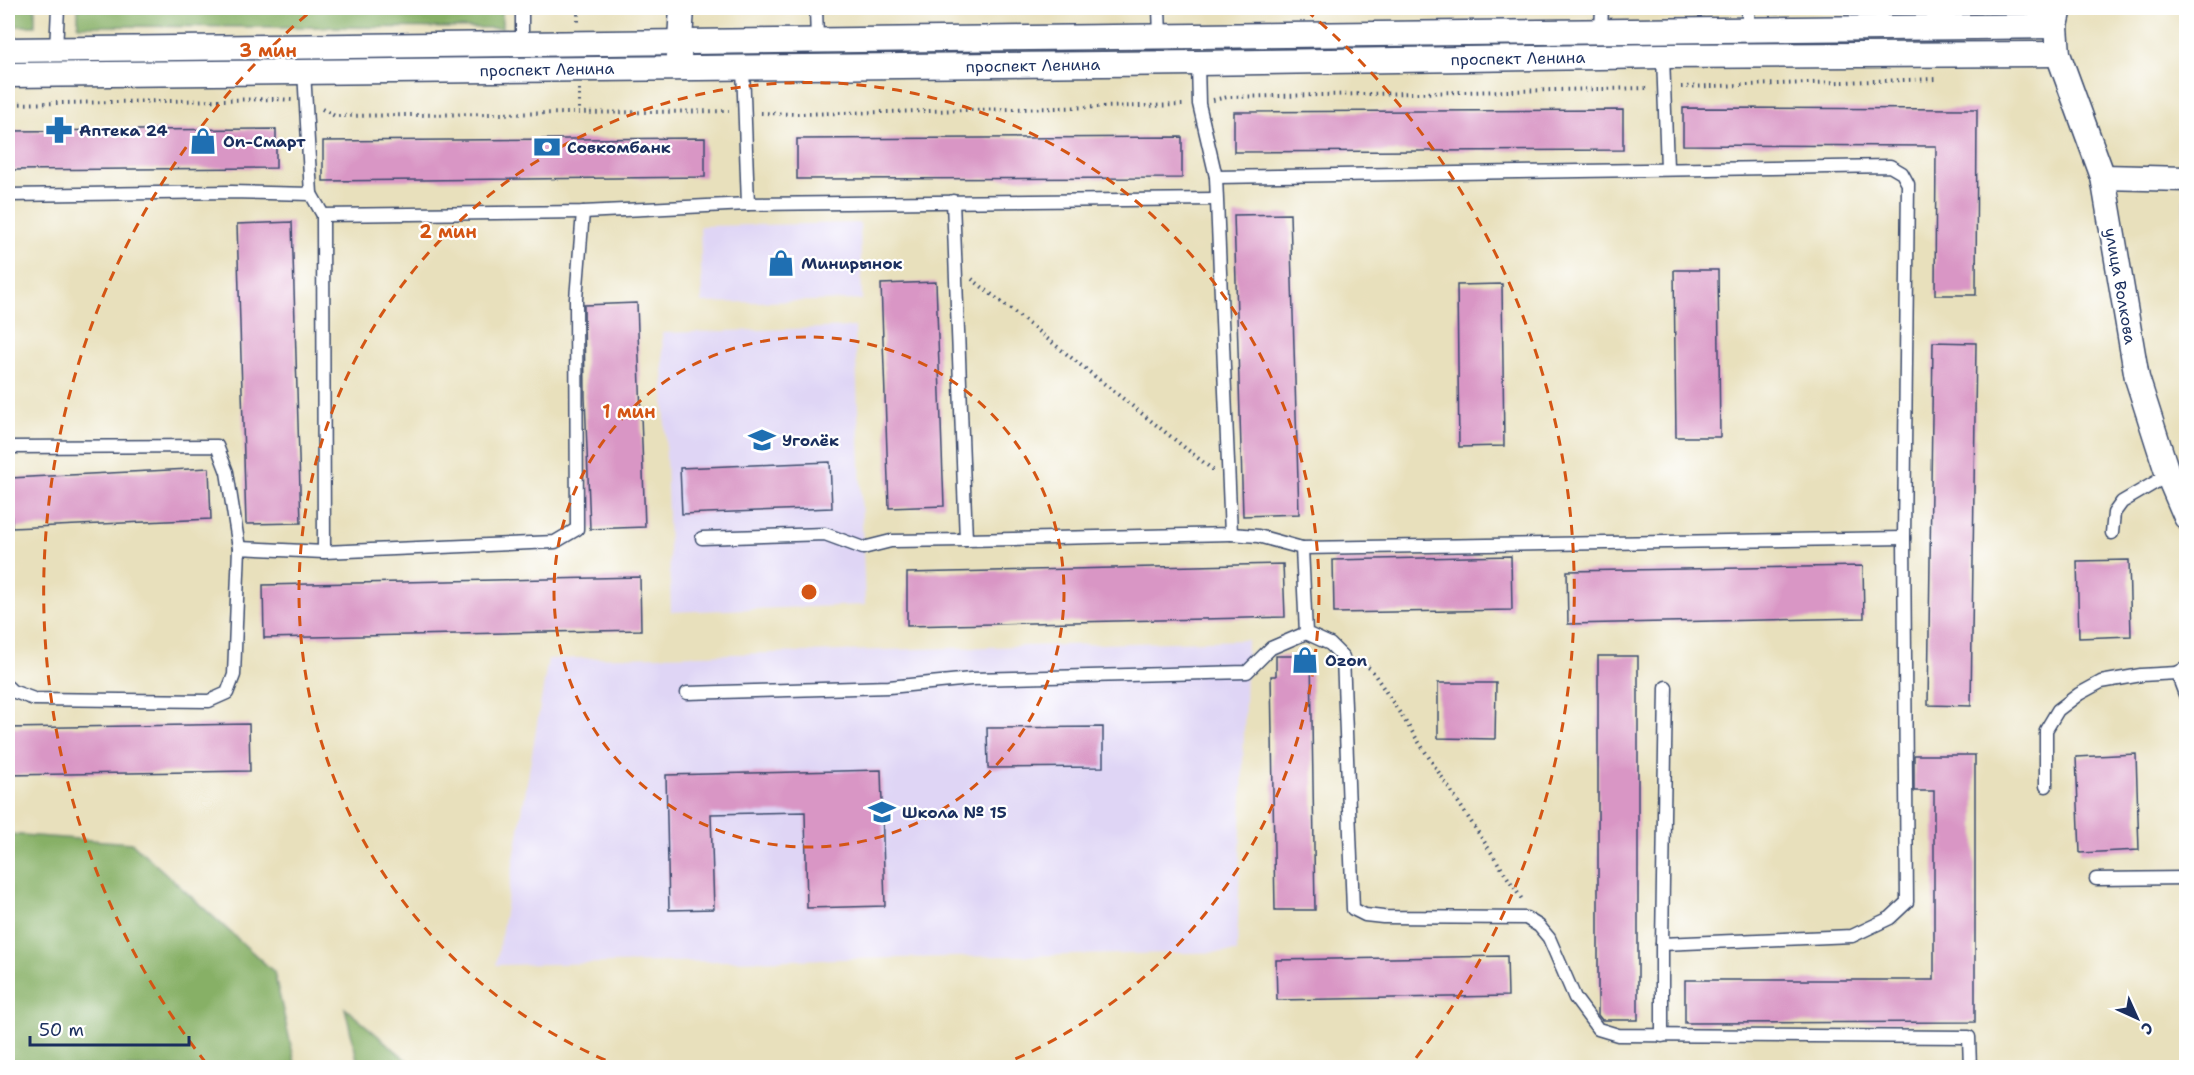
<svg xmlns="http://www.w3.org/2000/svg" width="2194" height="1075" viewBox="0 0 2194 1075" font-family="'Shantell Sans',sans-serif">
  <rect width="100%" height="100%" fill="#fff"/>
  <filter id="ink" filterUnits="userSpaceOnUse"><feTurbulence type="fractalNoise" baseFrequency=".0167" numOctaves="2"/><feDisplacementMap in="SourceGraphic" scale="12" xChannelSelector="R" yChannelSelector="G"/><feConvolveMatrix kernelMatrix="1 2 1 2 8 2 1 2 1" color-interpolation-filters="sRGB"/></filter>
  <filter id="wash" filterUnits="userSpaceOnUse"><feTurbulence type="fractalNoise" baseFrequency=".008" numOctaves="4" result="noise"/><feDisplacementMap in="SourceGraphic" scale="24" xChannelSelector="R" yChannelSelector="G"/><feGaussianBlur stdDeviation="1.35" result="paint"/><feColorMatrix in="noise" values="0 0 0 0 0 0 0 0 0 0 0 0 0 0 0 0 0 1.4 0 .05"/><feComposite in="paint" operator="in"/></filter>
  <g filter="url(#wash)">
    <rect width="100%" height="100%" fill="#e8e0bc"/>
    <!-- built -->
    <g fill="#dfd5f5">
      <polygon points="860,223 862,300 702,303 700,226"/>
      <polygon points="855,327 865,605 671,612 662,333"/>
      <polygon points="1247,640 1237,952 496,965 548,659"/>
    </g>
    <!-- industrial -->
    <polygon fill="#c3c1db" points="2183,199 2186,199 2186,274"/>
    <!-- forest -->
    <g fill="#87b066" stroke="#517062" stroke-width="1.5">
      <rect x="8" y="8" width="27" height="18"/>
      <polygon points="78,8 502,8 502,28 78,26"/>
      <polygon points="8,834 132,843 274,972 296,1067 8,1067"/>
      <polygon points="345,1008 415,1067 359,1067"/>
    </g>
    <g id="blocks">
      <!-- building -->
      <g fill="#d996c5">
        <polygon points="1683,108 1977,109 1976,295 1935,295 1936,146 1683,145"/>
        <polygon points="1623,110 1623,150 1234,152 1234,112"/>
        <polygon points="276,129 276,168 8,170 8,131"/>
        <polygon points="1182,137 1182,178 797,179 797,139"/>
        <polygon points="705,138 705,177 323,181 323,141"/>
        <polygon points="1290,214 1299,514 1243,516 1234,215"/>
        <polygon points="292,222 301,523 246,524 237,224"/>
        <polygon points="1674,270 1718,270 1720,437 1676,437"/>
        <polygon points="936,282 944,506 889,508 881,284"/>
        <polygon points="1502,284 1504,446 1459,447 1457,285"/>
        <polygon points="637,303 645,527 590,529 585,397 584,305"/>
        <polygon points="1933,342 1976,343 1971,706 1928,705"/>
        <polygon points="830,462 832,508 682,514 680,468"/>
        <polygon points="209,468 211,519 12,528 10,478"/>
        <polygon points="1511,556 1512,610 1334,613 1333,560"/>
        <polygon points="2129,560 2131,636 2079,638 2077,561"/>
        <polygon points="1283,564 1285,617 907,626 907,573"/>
        <polygon points="1863,566 1864,618 1568,624 1567,571"/>
        <polygon points="640,577 641,630 264,638 263,585"/>
        <polygon points="1276,656 1311,656 1315,910 1275,910 1271,676 1276,676"/>
        <polygon points="1598,656 1638,656 1638,1020 1602,1020 1598,1015"/>
        <polygon points="1438,683 1496,683 1495,739 1438,738"/>
        <polygon points="249,724 250,771 8,775 8,728"/>
        <polygon points="1103,727 1103,767 988,768 987,728"/>
        <polygon points="2136,754 2139,850 2080,853 2076,757"/>
        <polygon points="1914,755 1975,755 1975,1022 1685,1023 1685,980 1934,980 1934,791 1914,791"/>
        <polygon points="881,770 885,906 807,908 805,812 711,814 714,909 669,910 666,775"/>
        <polygon points="1507,956 1508,996 1277,1000 1276,960"/>
      </g>
    </g>
  </g>
  <g filter="url(#ink)">
    <use href="#blocks" fill-opacity="0" stroke="#3a4a6c" stroke-width="1.5"/>
    <g fill="none" stroke-linecap="round" stroke-linejoin="round">
      <defs>
        <g id="lane">
          <polyline points="522,8 522,44"/>
          <polyline points="816,8 817,41"/>
          <polyline points="1159,8 1160,36"/>
          <polyline points="1748,8 1748,29"/>
          <polyline points="1881,28 1882,8"/>
          <polyline points="1601,31 1602,8"/>
          <polyline points="56,50 58,8"/>
          <polyline points="1663,56 1667,168"/>
          <polyline points="1216,177 1890,166 1902,173 1908,184 1904,538 1907,902 1890,918 1852,936 1662,944"/>
          <polyline points="311,194 323,215 324,552 555,542 577,529 576,299 583,212"/>
          <polyline points="8,195 231,192 311,194 304,71"/>
          <polyline points="953,201 966,540 1231,534 1216,177 1199,104 1198,63"/>
          <polyline points="748,204 1216,199"/>
          <polyline points="323,215 583,212 748,204 743,68"/>
          <polyline points="8,447 217,446 227,472 239,548"/>
          <polyline points="2112,533 2114,513 2122,502 2168,475"/>
          <polyline points="1231,534 1258,536 1302,548 1306,633 1330,644 1343,657 1353,909 1365,915 1383,917 1526,918 1539,926 1549,938 1575,998 1598,1029 1618,1035 1969,1037 1970,1068"/>
          <polyline points="702,538 825,534 863,548 891,541 966,540"/>
          <polyline points="1302,548 1904,538"/>
          <polyline points="2186,668 2177,673 2186,697"/>
          <polyline points="8,687 12,691 34,699 209,701 227,693 234,675 239,548 324,552"/>
          <polyline points="687,693 889,687 971,679 1247,672 1271,648 1306,633"/>
          <polyline points="2046,786 2046,730 2058,710 2079,694 2101,682 2141,675 2177,673"/>
          <polyline points="2096,879 2186,878"/>
          <polyline points="1662,1036 1662,944 1666,687"/>
        </g>
        <g id="street">
          <polyline points="2060,8 2056,26 2058,54 2103,177 2137,378 2168,475 2186,517"/>
          <polyline points="8,50 2056,26"/>
          <polyline points="679,56 682,8"/>
          <polyline points="8,75 1198,63 1663,56 2058,54"/>
          <polyline points="2103,177 2186,179"/>
        </g>
      </defs>
      <!-- lane casing -->
      <use href="#lane" stroke="#3a4a6c" stroke-width="15"/>
      <!-- street casing -->
      <use href="#street" stroke="#3a4a6c" stroke-width="27"/>
      <!-- path -->
      <g stroke="#3a4a6c" stroke-width="4" stroke-dasharray="1.5 4.5" stroke-linecap="butt">
        <polyline points="578,8 578,22"/>
        <polyline points="1681,87 1937,79"/>
        <polyline points="579,89 579,113"/>
        <polyline points="1213,100 1228,97 1649,88"/>
        <polyline points="8,104 275,99 292,100"/>
        <polyline points="322,109 335,116 729,111"/>
        <polyline points="761,113 798,114 1185,105"/>
        <polyline points="972,279 1213,470"/>
        <polyline points="1358,661 1371,669 1523,901"/>
      </g>
      <!-- lane -->
      <use href="#lane" stroke="#fff" stroke-width="12"/>
      <!-- street -->
      <use href="#street" stroke="#fff" stroke-width="24"/>
    </g>
  </g>
  <!-- distance rings -->
  <g fill="none" stroke="#d45514" stroke-width="3" stroke-dasharray="10 8">
    <circle cx="809" cy="592" r="255"/>
    <path d="M622 1067A510 510 0 1 1 996 1067"/>
    <path d="M206 1063A765 765 0 0 1 312 10M1306 10A765 765 0 0 1 1412 1063"/>
  </g>
  <!-- icons -->
  <defs>
    <symbol id="pharmacy-bare" viewBox="-9 -9 18 18"><path d="M-2-6h4v4h4v4h-4v4h-4v-4h-4v-4h4Z" fill="#1f6fb2" stroke="#fff" stroke-width="2.5" paint-order="stroke"/></symbol>
    <symbol id="shop-bare" viewBox="-9 -9 18 18"><path d="M-5-2.5h2.3a2.7 3.5 0 0 1 5.4 0H5L5.5 6h-11ZM-1.5-2.5h3a1.5 2.3 0 0 0-3 0Z" fill="#1f6fb2" stroke="#fff" stroke-width="2.5" paint-order="stroke"/></symbol>
    <symbol id="bank-bare" viewBox="-9 -9 18 18"><path d="M-6-4H6V4H-6ZM0-2.3a2.3 2.3 0 1 0 0 4.6a2.3 2.3 0 1 0 0-4.6Z" fill="#1f6fb2" stroke="#fff" stroke-width="2.5" paint-order="stroke"/></symbol>
    <symbol id="school-bare" viewBox="-9 -9 18 18"><path d="M0-5L7-2L0 1L-7-2ZM-4 1L0 2.5L4 1V4Q0 6-4 4Z" fill="#1f6fb2" stroke="#fff" stroke-width="2.5" paint-order="stroke"/></symbol>
  </defs>
  <g fill-rule="evenodd">
    <use href="#pharmacy-bare" x="40" y="111" width="38" height="38"/>
    <use href="#shop-bare" x="184" y="122" width="38" height="38"/>
    <use href="#bank-bare" x="528" y="128" width="38" height="38"/>
    <use href="#shop-bare" x="762" y="244" width="38" height="38"/>
    <use href="#school-bare" x="743" y="421" width="38" height="38"/>
    <use href="#shop-bare" x="1286" y="641" width="38" height="38"/>
    <use href="#school-bare" x="863" y="793" width="38" height="38"/>
  </g>
  <g text-anchor="middle" stroke-width="4.5" stroke-linejoin="round" paint-order="stroke">
    <!-- street labels -->
    <g font-size="16" fill="#1b2f5e" stroke="#fff">
      <text transform="translate(1518 58) rotate(-1)" y="6">проспект Ленина</text>
      <text transform="translate(1033 65) rotate(-1)" y="6">проспект Ленина</text>
      <text transform="translate(547 69) rotate(-1)" y="6">проспект Ленина</text>
      <text transform="translate(2121 286) rotate(80)" y="6">улица Волкова</text>
    </g>
    <!-- poi labels -->
    <g font-size="16" font-weight="bold" fill="#1b2f5e" stroke="#fff" text-anchor="start">
      <text x="79" y="136">Аптека 24</text>
      <text x="223" y="147">On-Смарт</text>
      <text x="567" y="153">Совкомбанк</text>
      <text x="801" y="269">Минирынок</text>
      <text x="782" y="446">Уголёк</text>
      <text x="1325" y="666">Ozon</text>
      <text x="902" y="818">Школа № 15</text>
    </g>
  </g>
  <circle cx="809" cy="592" r="9" fill="#d45514" stroke="#fff" stroke-width="3"/>
  <g font-size="18" text-anchor="middle" font-weight="bold" fill="#d45514" stroke="#fff" stroke-width="4.5" stroke-linejoin="round" paint-order="stroke">
    <text x="268" y="57">3 мин</text>
    <text x="448" y="238">2 мин</text>
    <text x="629" y="418">1 мин</text>
  </g>
  <!-- margin -->
  <rect width="2194" height="1075" fill="none" stroke="#fff" stroke-width="30"/>
  <!-- north arrow -->
  <g transform="translate(2137 1018) rotate(135)" stroke="#ffffff" stroke-width="4.5" paint-order="stroke">
  <path d="M0-4.5L10 22L0 15L-10 22Z" fill="#1b2f5e"/>
  <text y="-9" font-size="16" font-weight="bold" text-anchor="middle" fill="#1b2f5e">С</text>
  </g>
  <!-- scale -->
  <path d="M30 1036v9h159v-9" fill="none" stroke="#1b2f5e" stroke-width="3"/>
  <text x="39" y="1036" font-size="18" fill="#1b2f5e" stroke="#ffffff" stroke-width="4.5" paint-order="stroke">50 m</text>
</svg>
